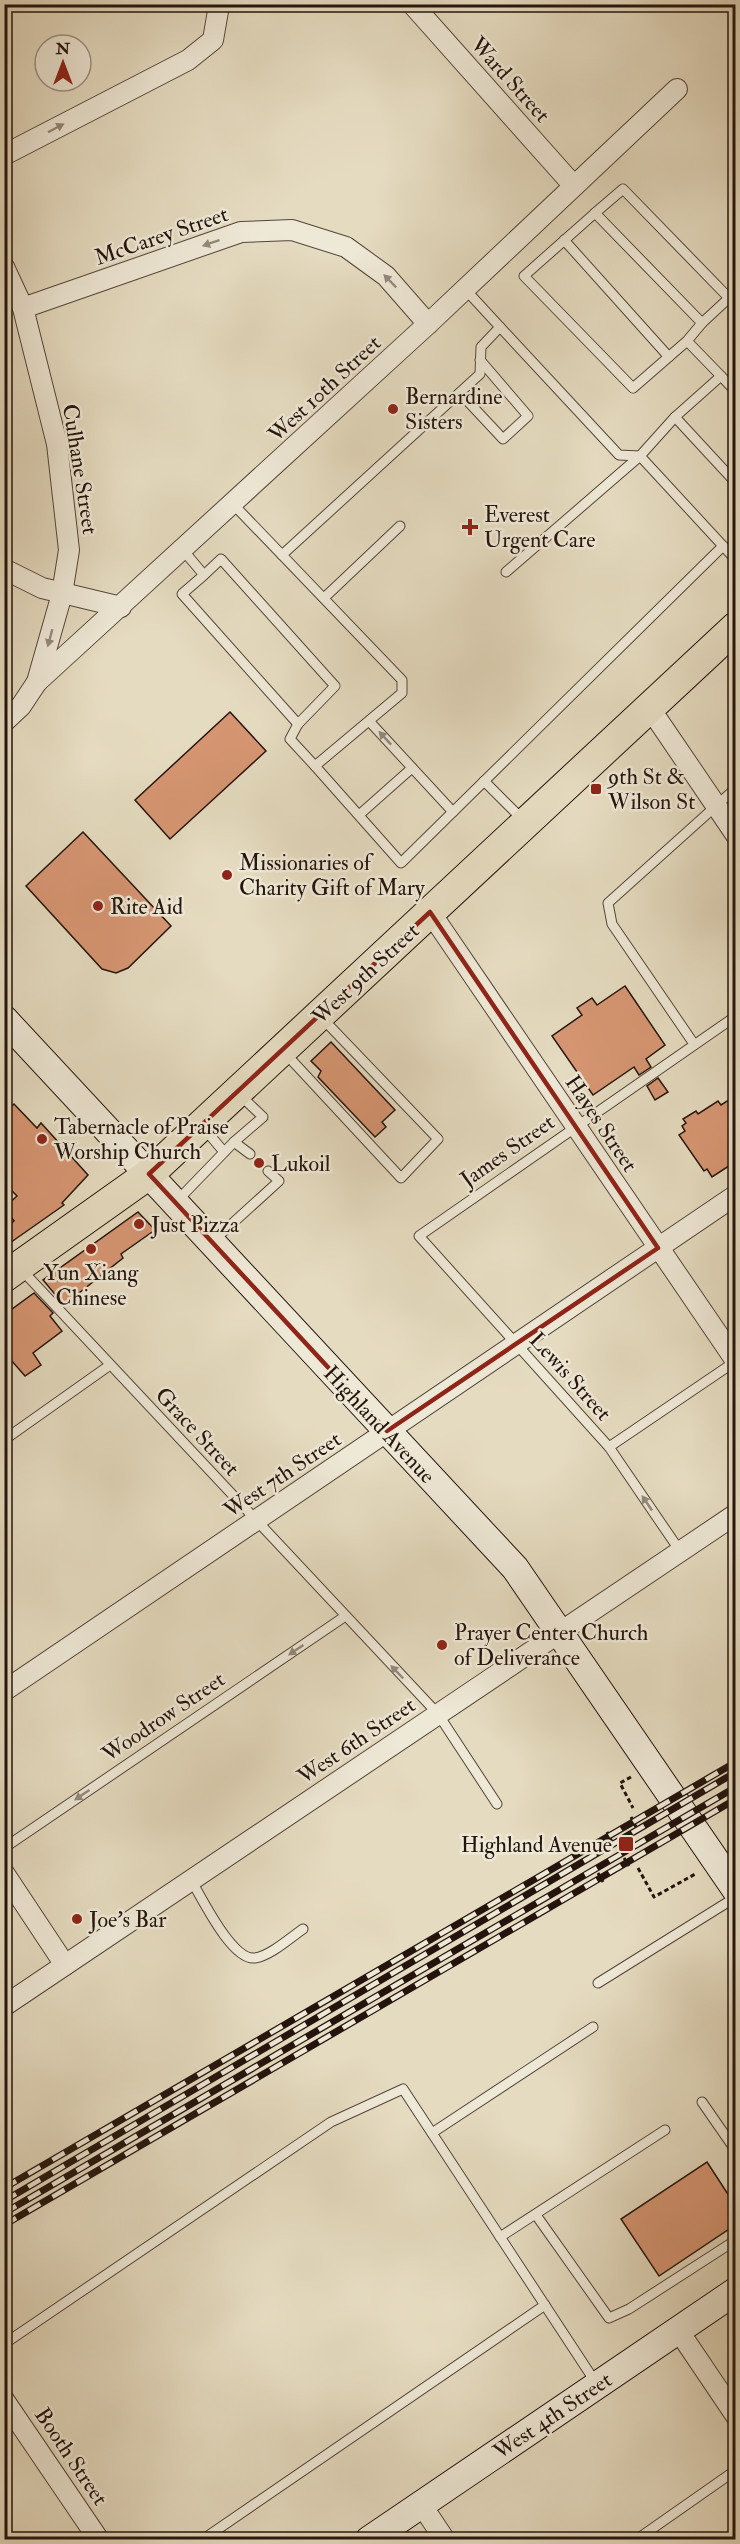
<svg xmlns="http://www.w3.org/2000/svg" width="740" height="2544" viewBox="0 0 740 2544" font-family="'IM FELL Double Pica',serif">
  <rect width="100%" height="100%" fill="#e5dbc0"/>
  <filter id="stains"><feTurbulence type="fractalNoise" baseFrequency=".00333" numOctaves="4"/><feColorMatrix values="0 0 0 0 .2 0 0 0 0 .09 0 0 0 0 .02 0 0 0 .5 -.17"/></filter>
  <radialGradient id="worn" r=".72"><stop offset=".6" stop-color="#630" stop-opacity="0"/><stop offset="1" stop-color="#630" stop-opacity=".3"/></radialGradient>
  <!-- building -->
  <g fill="#d79673" stroke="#24140d" stroke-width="1.5">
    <polygon points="230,712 266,751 170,839 135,800"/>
    <polygon points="83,832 171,926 128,968 116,973 102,969 26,886"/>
    <polygon points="625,986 665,1045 646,1059 651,1067 639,1075 634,1067 593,1095 552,1036 582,1015 577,1008 592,998 597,1005"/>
    <polygon points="331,1042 395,1110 382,1122 386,1127 375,1137 318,1077 321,1071 311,1061"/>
    <polygon points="658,1078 668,1092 655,1100 647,1086"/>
    <polygon points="735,1096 735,1162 712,1177 707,1169 704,1171 679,1135 685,1131 682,1126 686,1123 683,1119 696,1111 698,1114 718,1101 721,1105"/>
    <polygon points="14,1104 37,1128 41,1123 88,1175 62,1203 64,1205 7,1245 4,1244 4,1230 14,1221 4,1208 17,1196 4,1183 4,1155 11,1149 4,1142 4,1113"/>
    <polygon points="138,1212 155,1230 121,1254 123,1258 64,1305 43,1280"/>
    <polygon points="34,1293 53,1313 50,1316 62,1331 33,1353 41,1365 25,1376 4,1352 4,1315"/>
    <polygon points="707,2162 735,2205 735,2225 659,2276 621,2219"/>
  </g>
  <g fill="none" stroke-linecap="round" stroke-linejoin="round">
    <defs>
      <g id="lane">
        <polyline points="595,213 623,189 729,298 702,323"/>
        <polyline points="564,240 669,357"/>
        <polyline points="500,327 619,455 640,456 736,560"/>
        <polyline points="687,341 633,388 524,276 595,213 702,323 687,341 721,376"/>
        <polyline points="460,393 503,439 528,416 480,360"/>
        <polyline points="675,417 736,483"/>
        <polyline points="233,504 402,680 402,693 315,766 290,739 298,724"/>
        <polyline points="183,550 204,575 221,559 335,686 298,724 182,594 204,575"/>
        <polyline points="282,555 480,374 481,347 500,327 465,289"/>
        <polyline points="506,572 640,456 675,417 721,376 736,392"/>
        <polyline points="324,598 400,526"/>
        <polyline points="369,721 453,812"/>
        <polyline points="315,766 401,863 723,546"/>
        <polyline points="484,781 524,821"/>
        <polyline points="359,815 412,768"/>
        <polyline points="694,1044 612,924 608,903 736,788"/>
        <polyline points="284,1052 401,1178 438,1139 321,1017"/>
        <polyline points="203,1127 224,1152"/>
        <polyline points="234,1142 263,1117 240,1095"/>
        <polyline points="177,1201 234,1142 250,1154"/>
        <polyline points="213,1241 279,1181 268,1171"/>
        <polyline points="4,1251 438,1714 497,1804"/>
        <polyline points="4,1440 110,1365"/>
        <polyline points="609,1447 736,1361"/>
        <polyline points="680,1551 609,1447 419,1236 736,1016"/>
        <polyline points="4,1848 344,1617"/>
        <path d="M191 1880C202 1898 232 1961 255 1958 270 1956 290 1938 303 1929"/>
        <polyline points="598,1983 736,1897"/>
        <polyline points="702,2102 736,2151"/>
        <polyline points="432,2133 593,2027"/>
        <polyline points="536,2215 609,2318 629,2309 736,2240"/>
        <polyline points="500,2237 665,2130"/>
        <polyline points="4,2344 331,2122 403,2089 596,2383"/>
        <polyline points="202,2540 545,2305"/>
        <polyline points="636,2540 736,2470"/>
      </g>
      <g id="street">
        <polyline points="412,4 574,186"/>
        <polyline points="4,155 188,60 213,40 218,11 214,4"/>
        <polyline points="4,267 23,308 57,444 69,550 62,594 37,682"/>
        <polyline points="23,308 241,232 292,230 346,247 386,276 428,324"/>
        <polyline points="4,569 42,588 121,607"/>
        <polyline points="649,707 736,835"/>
        <polyline points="4,722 21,706 37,682 428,324 677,89"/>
        <polyline points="430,912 736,1361"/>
        <polyline points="4,1691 736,1195"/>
        <polyline points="4,1873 65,1965"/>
        <polyline points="4,2006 736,1514"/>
        <polyline points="678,2330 736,2416"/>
        <polyline points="4,2400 99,2540"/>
        <polyline points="421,2504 445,2540"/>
      </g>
      <g id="secondary">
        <polyline points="4,1019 515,1568 736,1890"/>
        <polyline points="369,2540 736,2291"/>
      </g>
      <polyline id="primary" points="4,1277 149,1174 736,627"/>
    </defs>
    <!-- lane casing -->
    <use href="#lane" stroke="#54463a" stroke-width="11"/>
    <!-- street casing -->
    <use href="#street" stroke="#54463a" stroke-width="22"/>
    <!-- secondary casing -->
    <use href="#secondary" stroke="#24140d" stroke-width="29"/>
    <!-- primary casing -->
    <use href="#primary" stroke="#24140d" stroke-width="32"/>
    <!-- path -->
    <g stroke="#24140d" stroke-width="3" stroke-dasharray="4.5 3" stroke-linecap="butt">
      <polyline points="631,1777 620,1783 633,1808"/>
      <polyline points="631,1817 636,1827"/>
      <polyline points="607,1832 612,1842"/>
      <polyline points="624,1858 629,1866"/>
      <polyline points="638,1868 654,1897 697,1873"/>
      <polyline points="598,1873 603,1882"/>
    </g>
    <!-- lane -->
    <use href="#lane" stroke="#eee8d6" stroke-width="9"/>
    <!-- street -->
    <use href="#street" stroke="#eee8d6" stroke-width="20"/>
    <!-- secondary -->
    <use href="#secondary" stroke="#eee8d6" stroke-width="27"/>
    <!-- primary -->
    <use href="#primary" stroke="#e5dbc0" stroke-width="30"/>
    <defs>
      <g id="rail">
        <polyline points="4,2188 736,1762"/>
        <polyline points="4,2201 736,1772"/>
        <polyline points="4,2213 736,1787"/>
        <polyline points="4,2225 736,1799"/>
      </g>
    </defs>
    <!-- rail casing -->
    <use href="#rail" stroke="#24140d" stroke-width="7"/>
    <!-- rail -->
    <use href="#rail" stroke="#eee8d6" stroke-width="4.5" stroke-dasharray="14" stroke-linecap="butt"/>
  </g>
  <!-- one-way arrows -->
  <defs><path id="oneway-solid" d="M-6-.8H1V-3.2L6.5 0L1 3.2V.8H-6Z" transform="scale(1.5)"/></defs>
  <g fill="#93897c">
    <use href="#oneway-solid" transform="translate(56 128) rotate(-28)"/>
    <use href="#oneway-solid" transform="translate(211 243) rotate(161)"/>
    <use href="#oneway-solid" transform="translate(390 281) rotate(-134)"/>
    <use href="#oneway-solid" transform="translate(50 638) rotate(105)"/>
    <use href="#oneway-solid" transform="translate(385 738) rotate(-133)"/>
    <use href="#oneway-solid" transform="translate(647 1503) rotate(-124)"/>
    <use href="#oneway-solid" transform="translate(296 1650) rotate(146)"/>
    <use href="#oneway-solid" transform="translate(397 1672) rotate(-134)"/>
    <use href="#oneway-solid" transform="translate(82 1795) rotate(146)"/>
  </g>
  <!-- marked area -->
  <path fill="none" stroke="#8f2418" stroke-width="4.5" stroke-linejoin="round" d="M430 912 658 1248 387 1431 149 1174Z"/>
  <!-- markers -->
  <g fill="#8f2418" stroke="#eee8d6" stroke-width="2">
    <circle cx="393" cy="409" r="6"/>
    <path d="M467 518h6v6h6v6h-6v6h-6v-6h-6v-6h6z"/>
    <rect x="590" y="783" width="12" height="12" rx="3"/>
    <circle cx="227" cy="875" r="6"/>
    <circle cx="98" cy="906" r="6"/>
    <circle cx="42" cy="1139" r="6"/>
    <circle cx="259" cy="1163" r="6"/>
    <circle cx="139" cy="1224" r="6"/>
    <circle cx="91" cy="1249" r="6"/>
    <circle cx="442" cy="1645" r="6"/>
    <rect x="618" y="1836" width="16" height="16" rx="3"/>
    <circle cx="77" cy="1919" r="6"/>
  </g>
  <g text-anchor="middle" stroke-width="5" stroke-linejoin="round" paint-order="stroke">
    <!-- street labels -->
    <g font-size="22" fill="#24140d" stroke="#eee8d6">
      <text transform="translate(511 79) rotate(48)" y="8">Ward Street</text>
      <text transform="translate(161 235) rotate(-19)" y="8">McCarey Street</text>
      <text transform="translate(324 388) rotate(-43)" y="8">West 10th Street</text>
      <text transform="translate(81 469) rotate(81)" y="8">Culhane Street</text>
      <text transform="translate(365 973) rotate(-43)" y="8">West 9th Street</text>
      <text transform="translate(602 1123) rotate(56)" y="8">Hayes Street</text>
      <text transform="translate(507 1150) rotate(-35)" y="8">James Street</text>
      <text transform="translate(571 1376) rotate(48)" y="8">Lewis Street</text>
      <text transform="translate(380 1424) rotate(47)" y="8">Highland Avenue</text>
      <text transform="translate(198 1431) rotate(47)" y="8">Grace Street</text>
      <text transform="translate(282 1474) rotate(-34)" y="8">West 7th Street</text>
      <text transform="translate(163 1716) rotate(-34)" y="8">Woodrow Street</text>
      <text transform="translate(356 1740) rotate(-34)" y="8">West 6th Street</text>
      <text transform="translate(552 2415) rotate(-34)" y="8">West 4th Street</text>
      <text transform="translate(72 2456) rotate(56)" y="8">Booth Street</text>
    </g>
    <!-- poi labels -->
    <g font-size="22" fill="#24140d" stroke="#eee8d6" text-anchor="start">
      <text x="405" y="404">Bernardine<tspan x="405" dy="25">Sisters</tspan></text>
      <text x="484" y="522">Everest<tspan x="484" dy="25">Urgent Care</tspan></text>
      <text x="608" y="784">9th St &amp;<tspan x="608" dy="25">Wilson St</tspan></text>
      <text x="239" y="870">Missionaries of<tspan x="239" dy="25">Charity Gift of Mary</tspan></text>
      <text x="110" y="914">Rite Aid</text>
      <text x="54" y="1134">Tabernacle of Praise<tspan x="54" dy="25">Worship Church</tspan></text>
      <text x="271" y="1171">Lukoil</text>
      <text x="151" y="1232">Just Pizza</text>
      <text x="91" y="1280" text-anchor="middle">Yun Xiang<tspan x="91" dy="25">Chinese</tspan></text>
      <text x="454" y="1640">Prayer Center Church<tspan x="454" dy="25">of Deliverance</tspan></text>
      <text x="612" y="1852" text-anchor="end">Highland Avenue</text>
      <text x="89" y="1927">Joe's Bar</text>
    </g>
  </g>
  <!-- margin -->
  <rect width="740" height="2544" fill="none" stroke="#e5dbc0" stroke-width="24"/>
  <rect x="6" y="6" width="728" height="2532" fill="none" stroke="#24140d" stroke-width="3"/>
  <rect x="12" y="12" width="716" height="2520" fill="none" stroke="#24140d" stroke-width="1.5"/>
  <!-- north arrow -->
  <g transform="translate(63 63)"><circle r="28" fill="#eee8d6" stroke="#9d9386" stroke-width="1.5"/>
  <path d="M0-4.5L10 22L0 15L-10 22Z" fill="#8f2418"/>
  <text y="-9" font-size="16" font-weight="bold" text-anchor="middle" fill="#24140d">N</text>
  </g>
  <rect width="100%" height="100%" filter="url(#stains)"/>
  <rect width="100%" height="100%" fill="url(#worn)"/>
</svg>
